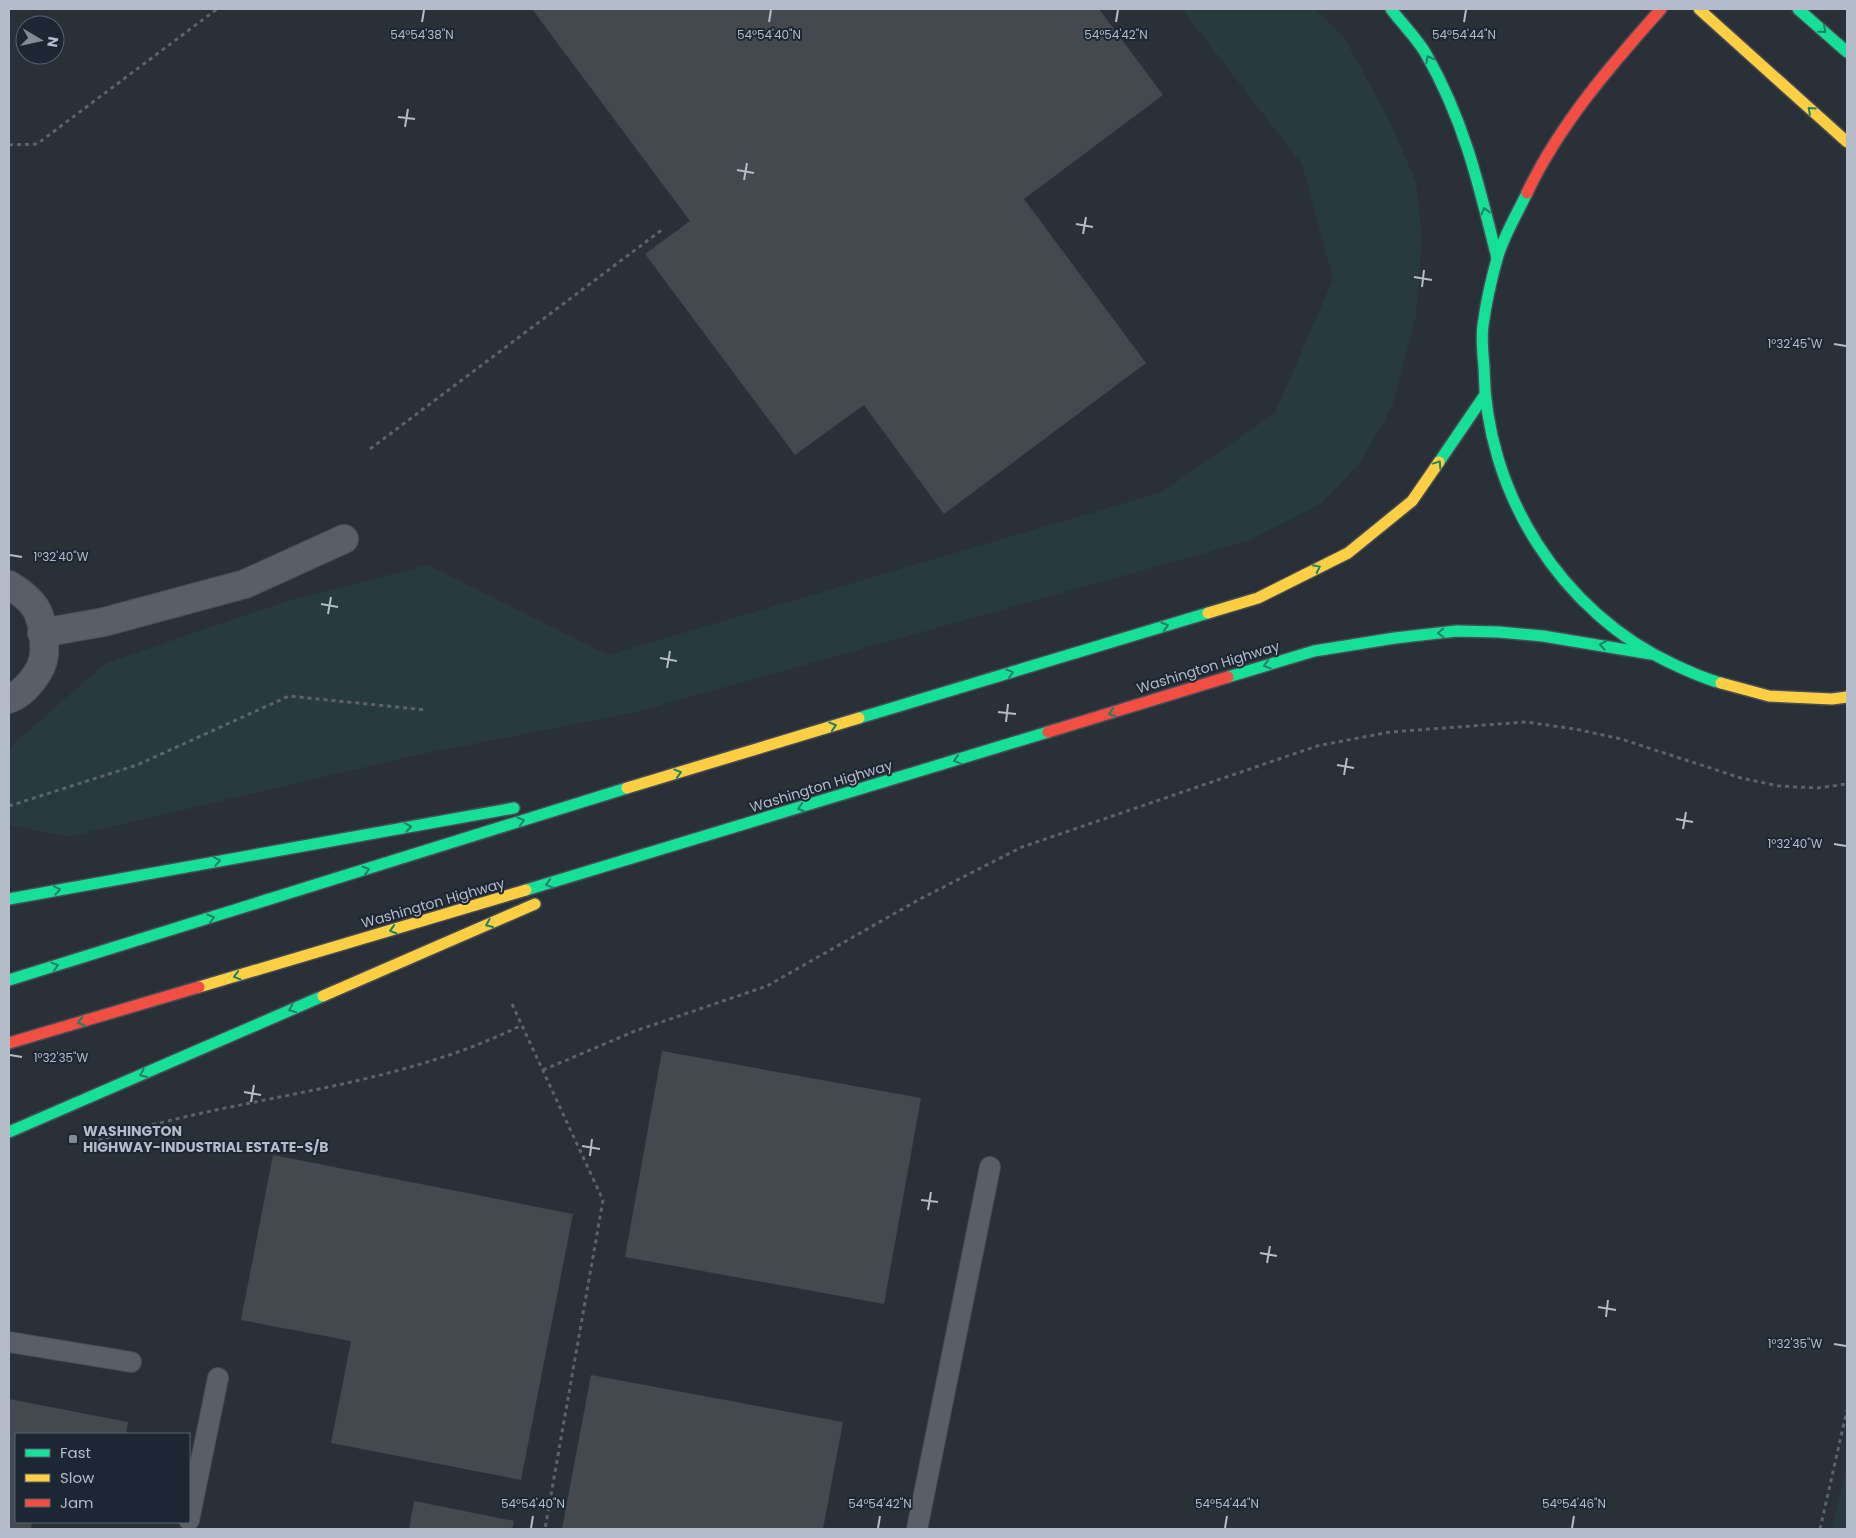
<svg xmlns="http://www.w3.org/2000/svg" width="1856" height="1538" viewBox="0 0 1856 1538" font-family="Poppins,sans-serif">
  <rect width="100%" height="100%" fill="#2a3038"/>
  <!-- green -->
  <g fill="#273a3e">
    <polygon points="1182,9 1315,9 1345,39 1389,120 1416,182 1422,238 1416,316 1392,407 1359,464 1320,504 1248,541 632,713 417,755 68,837 9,825 9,748 106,663 287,601 428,565 608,655 1162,492 1275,413 1333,279 1302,164"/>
    <polygon points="1847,1463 1847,1529 1832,1529"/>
  </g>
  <!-- building -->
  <g fill="#444950">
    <polygon points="532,9 1099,9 1163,95 1024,199 1146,363 944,514 864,405 795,455 645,254 690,221"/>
    <polygon points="662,1051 921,1098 884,1304 625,1257"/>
    <polygon points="273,1155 573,1214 521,1480 331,1443 351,1341 241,1320"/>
    <polygon points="591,1375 843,1422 823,1529 562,1529"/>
    <polygon points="9,1399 128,1422 126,1434 16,1434 16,1522 32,1522 31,1529 9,1529"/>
    <polygon points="414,1501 514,1521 512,1529 409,1529"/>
  </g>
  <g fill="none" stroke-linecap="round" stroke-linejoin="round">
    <defs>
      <g id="lane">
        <polyline points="9,1342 131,1362"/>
        <polyline points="189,1520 218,1378"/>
        <polyline points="917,1529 990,1167"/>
      </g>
      <g id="street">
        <path d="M9 585C20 592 34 601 39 615 43 626 45 642 44 654 43 671 25 693 9 699"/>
        <polyline points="42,633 104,622 245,584 344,539"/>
      </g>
      <g id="fast">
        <path d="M1391 9C1402 24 1417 38 1426 54 1464 120 1479 185 1497 258"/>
        <polyline points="1798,9 1847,52"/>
        <path d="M1527 193C1517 214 1503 237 1497 259 1491 280 1486 304 1483 325 1481 339 1483 354 1484 367 1485 492 1561 613 1675 665 1690 672 1705 679 1721 683"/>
        <polyline points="1439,462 1484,396"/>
        <polyline points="1228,677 1314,651 1395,638 1456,631 1499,632 1543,636 1651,654"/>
        <polyline points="859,718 1208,613"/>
        <polyline points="526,890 1048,732"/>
        <polyline points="9,899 514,808"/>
        <polyline points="9,980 627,788"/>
        <polyline points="9,1132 323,996"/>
      </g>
      <g id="slow">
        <polyline points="1699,9 1847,142"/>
        <polyline points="1208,613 1258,598 1348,553 1412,501 1439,462"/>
        <polyline points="1721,683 1769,696 1832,699 1847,697"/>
        <polyline points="627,788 859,718"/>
        <polyline points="199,987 526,890"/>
        <polyline points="323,996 535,904"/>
      </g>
      <g id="jam">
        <path d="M1527 193C1559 125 1611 65 1661 9"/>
        <polyline points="1048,732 1228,677"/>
        <polyline points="9,1043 199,987"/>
      </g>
    </defs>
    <!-- lane casing -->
    <use href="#lane" stroke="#484c53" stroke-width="22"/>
    <!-- street casing -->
    <use href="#street" stroke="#484c53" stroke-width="30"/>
    <!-- fast casing -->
    <use href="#fast" stroke="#484c55" stroke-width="14"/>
    <!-- slow casing -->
    <use href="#slow" stroke="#484c55" stroke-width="14"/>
    <!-- jam casing -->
    <use href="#jam" stroke="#484c55" stroke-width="14"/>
    <!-- path -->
    <g stroke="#5d636a" stroke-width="3" stroke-dasharray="4 4" stroke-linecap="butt">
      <polyline points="9,145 37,144 217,9"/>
      <polyline points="370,449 663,229"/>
      <polyline points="9,806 137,765 289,696 426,710"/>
      <polyline points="512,1004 603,1200 545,1529"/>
      <polyline points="543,1070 635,1031 767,986 920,899 1022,847 1317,746 1390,732 1526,722 1575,729 1621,739 1741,778 1779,786 1818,788 1847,784"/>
      <path d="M91 1143C232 1095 387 1092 522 1025"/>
      <polyline points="1820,1529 1847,1410"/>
    </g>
    <!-- lane -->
    <use href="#lane" stroke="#5a5e66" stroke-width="20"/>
    <!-- street -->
    <use href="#street" stroke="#5a5e66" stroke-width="28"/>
    <!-- fast -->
    <use href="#fast" stroke="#16e098" stroke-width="11"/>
    <!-- slow -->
    <use href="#slow" stroke="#ffcf43" stroke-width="11"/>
    <!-- jam -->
    <use href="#jam" stroke="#f24e42" stroke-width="11"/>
  </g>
  <!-- one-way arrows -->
  <defs><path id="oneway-chevron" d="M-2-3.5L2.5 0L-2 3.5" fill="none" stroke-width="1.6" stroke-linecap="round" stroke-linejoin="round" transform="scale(1.25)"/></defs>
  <g stroke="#1a8366">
    <use href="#oneway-chevron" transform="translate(1823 30) rotate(41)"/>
    <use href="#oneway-chevron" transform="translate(1429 59) rotate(-118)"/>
    <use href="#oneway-chevron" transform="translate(1811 110) rotate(-138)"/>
    <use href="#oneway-chevron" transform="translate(1485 211) rotate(-104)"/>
    <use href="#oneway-chevron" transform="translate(1438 464) rotate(-56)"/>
    <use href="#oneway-chevron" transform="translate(1317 568) rotate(-26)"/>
    <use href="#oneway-chevron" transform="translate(1165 626) rotate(-17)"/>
    <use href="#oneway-chevron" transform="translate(1441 633) rotate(177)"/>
    <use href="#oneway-chevron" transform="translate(1603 645) rotate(-170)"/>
    <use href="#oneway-chevron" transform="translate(1267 665) rotate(163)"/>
    <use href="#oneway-chevron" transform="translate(1010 673) rotate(-17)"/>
    <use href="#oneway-chevron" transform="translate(1112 713) rotate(163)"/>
    <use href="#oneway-chevron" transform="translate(833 726) rotate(-17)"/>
    <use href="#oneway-chevron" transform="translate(957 760) rotate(163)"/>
    <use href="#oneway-chevron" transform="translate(678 773) rotate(-17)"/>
    <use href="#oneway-chevron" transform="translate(801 808) rotate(163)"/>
    <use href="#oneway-chevron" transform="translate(521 821) rotate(-17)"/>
    <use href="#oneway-chevron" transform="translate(408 827) rotate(-10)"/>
    <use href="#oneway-chevron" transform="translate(217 861) rotate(-10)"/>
    <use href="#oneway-chevron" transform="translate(366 870) rotate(-17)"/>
    <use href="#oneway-chevron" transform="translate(549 884) rotate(164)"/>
    <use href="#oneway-chevron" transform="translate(57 890) rotate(-10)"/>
    <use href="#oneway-chevron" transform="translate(211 918) rotate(-17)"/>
    <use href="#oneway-chevron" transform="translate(489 924) rotate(157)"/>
    <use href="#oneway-chevron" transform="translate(393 930) rotate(164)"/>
    <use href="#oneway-chevron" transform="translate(55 966) rotate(-17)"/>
    <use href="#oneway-chevron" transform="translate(237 976) rotate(164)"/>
    <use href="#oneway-chevron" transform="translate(292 1009) rotate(157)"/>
    <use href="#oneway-chevron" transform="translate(81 1022) rotate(164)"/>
    <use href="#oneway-chevron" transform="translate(143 1074) rotate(157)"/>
  </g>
  <!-- ticks -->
  <path fill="none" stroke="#b4bcc9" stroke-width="2" d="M422 22 424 10M769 22 771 10M1116 22 1118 10M1464 22 1466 10M398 117 415 119M405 127 408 109M737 170 754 173M744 180 747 163M1076 224 1093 227M1083 234 1086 217M1414 277 1432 280M1422 287 1424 270M1834 344 1846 346M10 555 22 557M321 604 338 607M328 614 331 597M660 658 677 661M667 668 670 651M998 712 1016 714M1006 722 1008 704M1337 765 1354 768M1344 775 1347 758M1676 819 1693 822M1683 829 1686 812M1834 844 1846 846M10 1055 22 1057M244 1092 261 1095M251 1102 254 1085M582 1146 600 1149M590 1156 592 1139M921 1200 938 1202M928 1210 931 1192M1260 1253 1277 1256M1267 1263 1270 1246M1598 1307 1616 1310M1606 1317 1608 1300M1834 1344 1846 1346M531 1528 533 1516M878 1528 880 1516M1225 1528 1227 1516M1572 1528 1574 1516"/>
  <!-- markers -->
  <rect fill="#848b96" stroke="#1d2633" stroke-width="2" x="68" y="1134" width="10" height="10" rx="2.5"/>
  <g text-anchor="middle" stroke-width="4" stroke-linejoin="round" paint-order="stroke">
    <!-- street labels -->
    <g font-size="14" fill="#b4bcc9" stroke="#1d2633">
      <text transform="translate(1208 667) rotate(-17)" y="5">Washington Highway</text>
      <text transform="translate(821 786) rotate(-17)" y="5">Washington Highway</text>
      <text transform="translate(433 903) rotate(-16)" y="5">Washington Highway</text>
    </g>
    <!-- poi labels -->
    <g font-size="14" font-weight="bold" fill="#b4bcc9" stroke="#1d2633" text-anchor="start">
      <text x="83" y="1136">WASHINGTON<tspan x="83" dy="16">HIGHWAY-INDUSTRIAL ESTATE-S/B</tspan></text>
    </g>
  </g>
  <g font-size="12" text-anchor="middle" fill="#b4bcc9" stroke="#1d2633" stroke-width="4" stroke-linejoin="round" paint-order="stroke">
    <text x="422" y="39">54°54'38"N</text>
    <text x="769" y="39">54°54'40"N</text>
    <text x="1116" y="39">54°54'42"N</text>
    <text x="1464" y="39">54°54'44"N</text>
    <text x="1795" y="348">1°32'45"W</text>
    <text x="61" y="561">1°32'40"W</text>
    <text x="1795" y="848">1°32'40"W</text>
    <text x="61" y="1062">1°32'35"W</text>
    <text x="1795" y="1348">1°32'35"W</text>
    <text x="533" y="1508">54°54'40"N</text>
    <text x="880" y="1508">54°54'42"N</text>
    <text x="1227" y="1508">54°54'44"N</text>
    <text x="1574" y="1508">54°54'46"N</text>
  </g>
  <!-- border -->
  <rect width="1856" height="1538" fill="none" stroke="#b4bcc9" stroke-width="20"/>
  <!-- legend -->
  <rect x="15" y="1433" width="175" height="90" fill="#1d2633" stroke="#59626f"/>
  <rect x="25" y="1449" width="25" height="8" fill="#16e098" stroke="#59626f"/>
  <text x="60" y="1458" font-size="15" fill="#b4bcc9">Fast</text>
  <rect x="25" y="1474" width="25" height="8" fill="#ffcf43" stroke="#59626f"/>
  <text x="60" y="1483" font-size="15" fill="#b4bcc9">Slow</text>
  <rect x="25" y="1499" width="25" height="8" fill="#f24e42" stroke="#59626f"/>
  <text x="60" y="1508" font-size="15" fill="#b4bcc9">Jam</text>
  <!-- north arrow -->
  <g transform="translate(40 40) rotate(99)"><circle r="24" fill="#1d2633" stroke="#59626f"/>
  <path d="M0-4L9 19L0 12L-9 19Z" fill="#848b96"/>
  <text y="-8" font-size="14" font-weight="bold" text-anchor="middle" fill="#b4bcc9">N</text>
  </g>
</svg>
